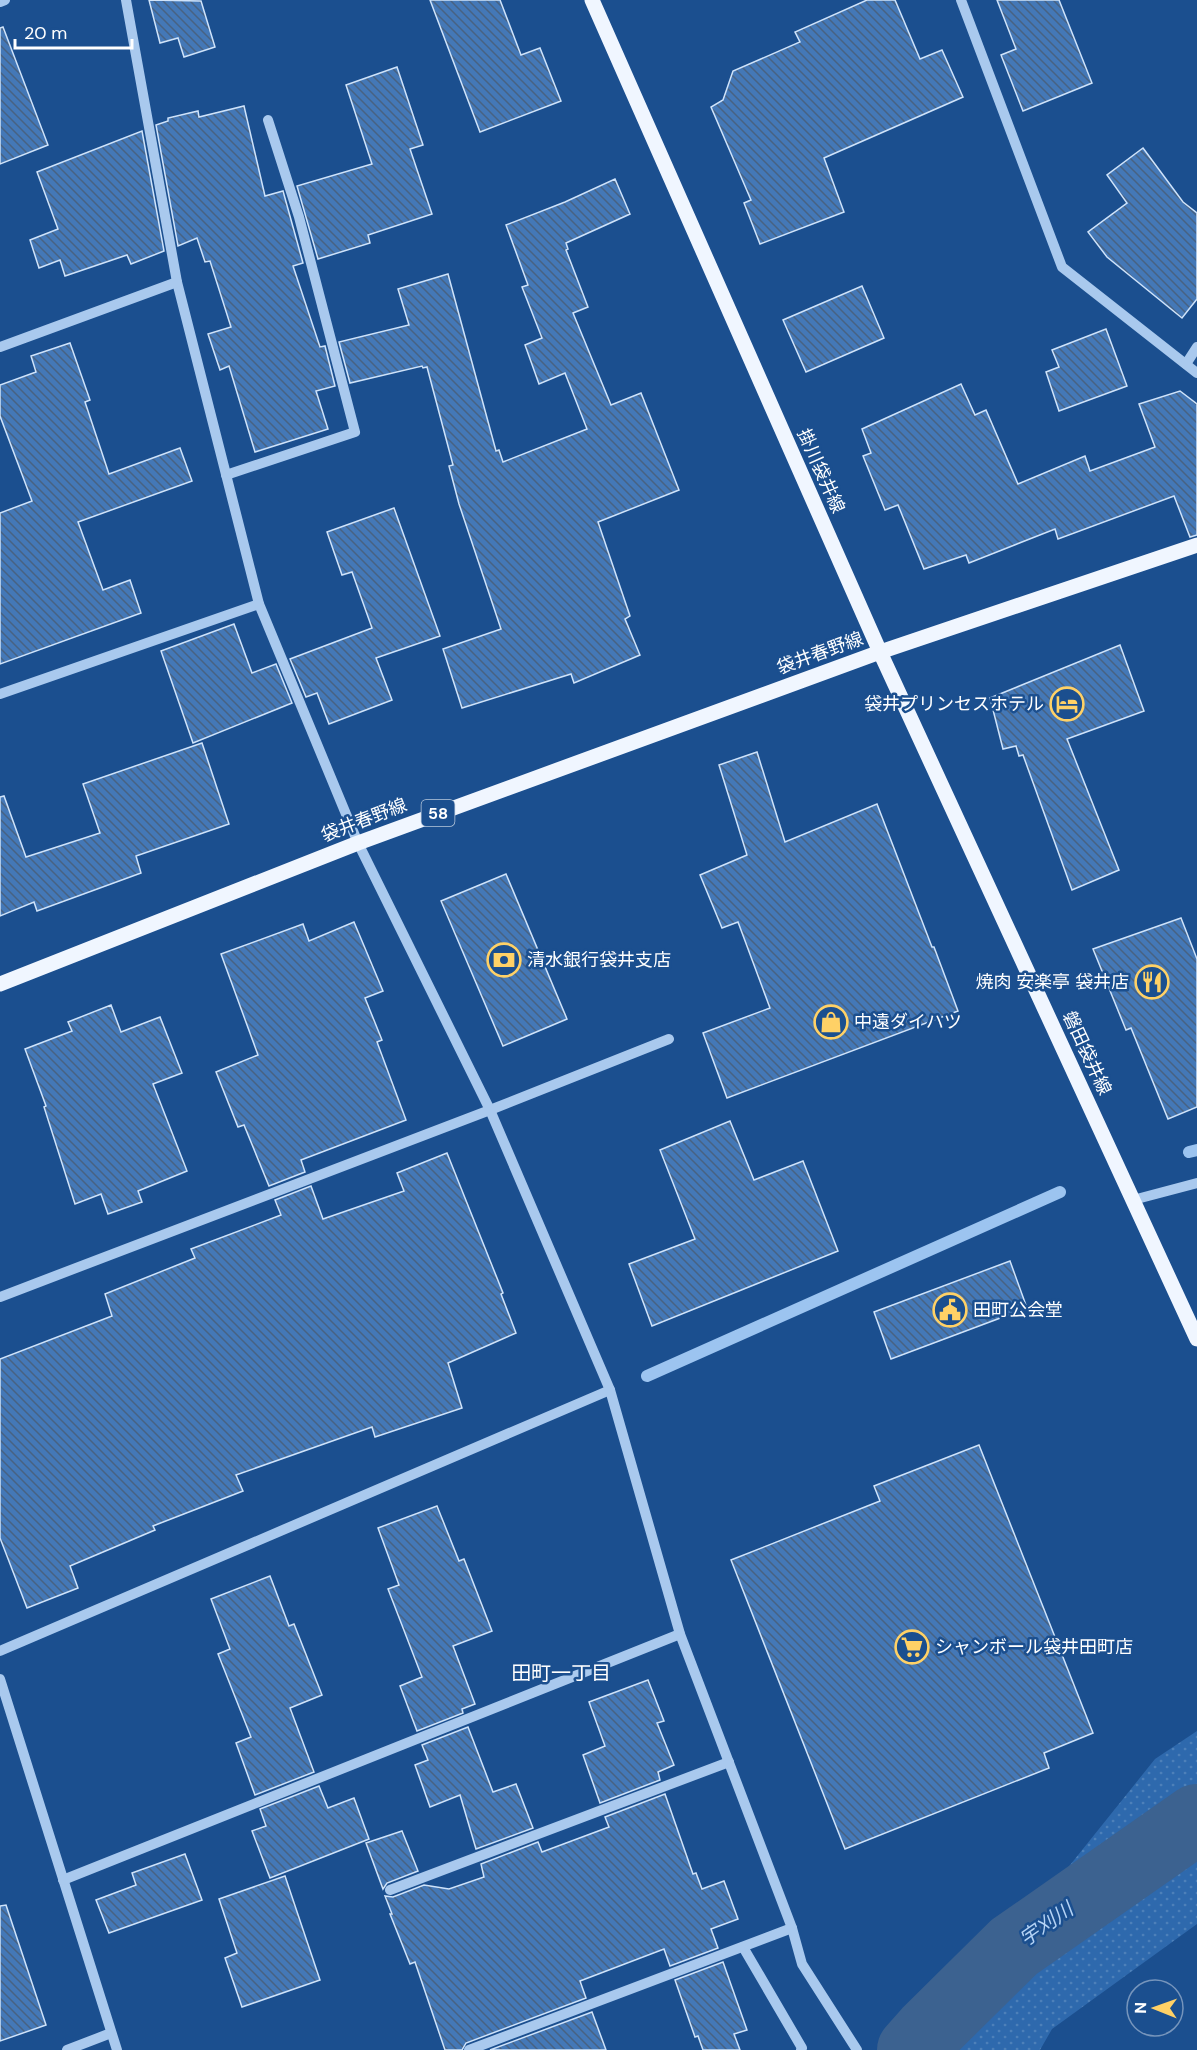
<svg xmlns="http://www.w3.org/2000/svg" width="1197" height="2050" viewBox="0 0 1197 2050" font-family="'DM Sans','Noto Sans JP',sans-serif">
  <defs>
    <pattern id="grass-dots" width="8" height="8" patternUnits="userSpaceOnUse" patternTransform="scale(1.5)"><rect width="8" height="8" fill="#2e69ad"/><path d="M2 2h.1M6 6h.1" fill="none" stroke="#4d80b9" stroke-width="1.8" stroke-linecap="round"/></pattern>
    <pattern id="building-back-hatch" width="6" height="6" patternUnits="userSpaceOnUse" patternTransform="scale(1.5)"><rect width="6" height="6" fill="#4478b7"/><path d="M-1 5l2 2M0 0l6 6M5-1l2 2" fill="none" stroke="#486282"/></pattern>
  </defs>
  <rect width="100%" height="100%" fill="#1b4f8f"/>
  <!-- grass -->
  <polygon fill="url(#grass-dots)" points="1197,1731 1197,1924 1052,2029 1040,2050 922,2050 1155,1759"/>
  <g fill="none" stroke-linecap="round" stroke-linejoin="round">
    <!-- stream -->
    <g stroke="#9cc4f0" stroke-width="12">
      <polyline points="1189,1152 1197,1150"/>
      <polyline points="647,1376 1060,1192"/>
    </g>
    <!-- river -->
    <polyline stroke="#3c6290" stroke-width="70" points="912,2050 928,2032 1014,1947 1197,1819"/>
  </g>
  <!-- building -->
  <g fill="url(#building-back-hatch)" stroke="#cfe3fa" stroke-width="1.5">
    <polygon points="149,0 201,1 215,47 184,57 178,38 160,43"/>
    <polygon points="430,0 500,0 521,55 540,48 561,101 480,132"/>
    <polygon points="867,0 895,0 920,59 942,50 963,97 824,158 844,212 760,244 744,203 751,200 711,107 723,100 733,71 800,42 795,32"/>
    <polygon points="997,0 1059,0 1092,83 1023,111 1001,55 1016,49"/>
    <polygon points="3,27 48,145 0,164 0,28"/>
    <polygon points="397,67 423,145 410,149 432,214 368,235 370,243 318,259 297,186 372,164 346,85"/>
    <polygon points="244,106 265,196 283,191 303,263 293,266 320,347 325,346 335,386 316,391 328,429 255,452 229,366 220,370 208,334 231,327 210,261 205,262 197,238 178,246 156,125 168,121 168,118 198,111 199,117"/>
    <polygon points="142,131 164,251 131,264 127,255 65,276 60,260 39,268 30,240 58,229 37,172"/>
    <polygon points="1143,148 1183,202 1197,213 1197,299 1182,318 1107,257 1088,232 1127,203 1107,175"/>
    <polygon points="615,179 630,214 566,243 568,249 566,250 588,307 573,313 611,405 641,393 679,490 598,522 630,616 625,619 640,655 574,683 571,674 462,708 443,649 501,629 459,504 449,466 453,465 427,367 423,368 422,366 350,383 339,342 409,325 398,289 448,274 496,451 499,450 503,462 587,429 565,373 539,384 525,345 542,338 522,287 528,285 506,225 565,202"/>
    <polygon points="862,286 884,338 806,372 783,320"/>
    <polygon points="1106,329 1127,386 1059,411 1046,372 1059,367 1052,350"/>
    <polygon points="70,343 90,400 85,402 109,474 180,448 192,481 78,522 103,590 130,580 141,613 0,664 0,513 32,501 0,416 0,385 36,372 31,356"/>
    <polygon points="961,384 975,415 986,410 1018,484 1085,456 1090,471 1155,447 1139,404 1180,391 1197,404 1197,535 1190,537 1174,496 1058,539 1055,529 969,563 966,555 924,569 898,505 885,510 863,456 871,453 862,429"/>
    <polygon points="394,508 440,636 376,658 392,700 329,724 317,693 306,697 290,659 372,628 352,572 342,575 327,532"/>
    <polygon points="234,624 252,673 276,664 292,703 193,743 161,651"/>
    <polygon points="1120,645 1144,711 1067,739 1119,870 1072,890 1023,755 1019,756 1016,746 1003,749 990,698"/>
    <polygon points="202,743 229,824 136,856 141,873 37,911 34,902 0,916 0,797 4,796 26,857 100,833 83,784"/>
    <polygon points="757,752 785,842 877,804 932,947 934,947 958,1011 727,1098 703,1033 770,1008 738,922 722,928 700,875 747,855 719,765"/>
    <polygon points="506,874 567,1019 503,1046 441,901"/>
    <polygon points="1181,918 1197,959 1197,1107 1168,1119 1131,1028 1126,1030 1093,949"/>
    <polygon points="354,922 383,991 365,998 382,1040 377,1042 406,1120 301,1160 305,1172 269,1186 244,1125 238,1127 216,1072 258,1055 221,954 303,924 309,941"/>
    <polygon points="111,1005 121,1032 160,1017 182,1073 153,1084 187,1171 138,1191 142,1202 108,1214 101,1194 75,1204 44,1107 46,1106 25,1049 72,1031 68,1022"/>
    <polygon points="730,1121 754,1180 803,1161 838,1251 652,1326 629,1264 695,1239 660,1150"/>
    <polygon points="447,1153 503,1293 501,1294 516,1333 448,1363 462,1408 375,1437 372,1427 236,1475 243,1491 153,1526 155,1530 70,1566 78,1588 27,1608 0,1538 0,1359 112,1316 105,1294 195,1258 191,1249 281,1215 275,1200 311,1186 323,1219 404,1191 397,1173"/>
    <polygon points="1010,1261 1027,1308 891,1359 874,1312"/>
    <polygon points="979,1445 1093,1733 1044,1753 1049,1768 845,1849 731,1560 880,1501 874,1486"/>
    <polygon points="437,1506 459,1561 464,1559 492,1631 453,1646 475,1704 462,1709 463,1713 417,1731 400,1686 422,1677 388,1589 399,1585 378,1528"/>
    <polygon points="270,1576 289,1626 294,1624 322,1695 290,1708 314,1772 255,1795 236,1743 251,1737 218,1654 230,1649 211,1599"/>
    <polygon points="648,1680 664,1721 657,1723 674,1765 658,1772 660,1780 600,1803 583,1755 605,1746 589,1702"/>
    <polygon points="468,1727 493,1792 516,1784 533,1828 476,1849 460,1795 430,1807 415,1765 428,1760 422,1745"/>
    <polygon points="319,1786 328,1808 354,1798 369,1839 270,1878 252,1831 266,1826 260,1809"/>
    <polygon points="665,1794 693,1874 696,1873 702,1889 724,1881 738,1919 711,1929 718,1948 670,1966 664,1949 580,1981 586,1998 466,2043 462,2050 445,2050 415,1962 410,1964 390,1914 392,1914 385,1896 393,1897 424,1885 449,1889 484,1877 481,1864 538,1842 542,1852 609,1827 605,1817"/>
    <polygon points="402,1831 418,1871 387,1883 383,1889 366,1843"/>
    <polygon points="185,1854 202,1900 109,1933 96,1900 136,1885 132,1873"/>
    <polygon points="285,1876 320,1980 242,2007 225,1958 237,1953 219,1899"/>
    <polygon points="6,1905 46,2025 0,2041 0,1906"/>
    <polygon points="723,1962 747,2030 734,2034 740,2050 703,2050 698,2036 695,2037 675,1980"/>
    <polygon points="592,2012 606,2050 490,2050"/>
  </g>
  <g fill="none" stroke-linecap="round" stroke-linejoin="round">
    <!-- minor -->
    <g stroke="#a9c9ee" stroke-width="10">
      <polyline points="126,0 177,282 259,604 358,843 490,1110 610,1390 680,1634 792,1928 802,1964 857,2050"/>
      <polyline points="961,0 1062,267 1197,373"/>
      <polyline points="0,2 5,0"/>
      <polyline points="0,347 177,282"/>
      <polyline points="1186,364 1197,347"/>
      <polyline points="226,475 355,432 299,217 268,120"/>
      <polyline points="0,694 259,604"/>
      <polyline points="1133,1200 1197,1183"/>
      <polyline points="0,1297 490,1110 669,1039"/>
      <polyline points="0,1651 610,1390"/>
      <polyline points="0,1679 117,2050"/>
      <polyline points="63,1880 680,1634"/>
      <polyline points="390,1890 729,1762"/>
      <polyline points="743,1947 802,2048 801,2050"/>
      <polyline points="67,2050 111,2033"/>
      <polyline points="469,2050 792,1928"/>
    </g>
    <!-- major -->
    <g stroke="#f0f6ff" stroke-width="15">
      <polyline points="592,0 880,652 1197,1339"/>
      <polyline points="0,984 358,843 880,652 1197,545"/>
    </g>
  </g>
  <!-- icons -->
  <defs>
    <symbol id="hotel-ring" viewBox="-11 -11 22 22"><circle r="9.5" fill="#1b4f8f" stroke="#ffd166" stroke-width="1.5"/><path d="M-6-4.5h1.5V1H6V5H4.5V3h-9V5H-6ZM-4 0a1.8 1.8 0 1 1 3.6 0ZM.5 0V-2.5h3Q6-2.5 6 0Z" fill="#ffd166"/></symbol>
    <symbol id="bank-ring" viewBox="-11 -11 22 22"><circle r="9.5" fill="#1b4f8f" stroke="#ffd166" stroke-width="1.5"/><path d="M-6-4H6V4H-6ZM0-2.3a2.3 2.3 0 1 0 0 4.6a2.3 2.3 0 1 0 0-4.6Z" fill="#ffd166"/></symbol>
    <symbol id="restaurant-ring" viewBox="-11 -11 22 22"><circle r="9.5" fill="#1b4f8f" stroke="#ffd166" stroke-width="1.5"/><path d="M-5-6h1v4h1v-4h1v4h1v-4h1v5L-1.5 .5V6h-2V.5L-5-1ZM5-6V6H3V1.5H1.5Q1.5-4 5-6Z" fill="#ffd166"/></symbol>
    <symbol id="shop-ring" viewBox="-11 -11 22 22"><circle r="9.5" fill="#1b4f8f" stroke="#ffd166" stroke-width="1.5"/><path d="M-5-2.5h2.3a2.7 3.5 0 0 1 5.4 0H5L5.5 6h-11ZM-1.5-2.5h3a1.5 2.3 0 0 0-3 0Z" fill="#ffd166"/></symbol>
    <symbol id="civic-ring" viewBox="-11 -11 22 22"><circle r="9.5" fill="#1b4f8f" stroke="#ffd166" stroke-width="1.5"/><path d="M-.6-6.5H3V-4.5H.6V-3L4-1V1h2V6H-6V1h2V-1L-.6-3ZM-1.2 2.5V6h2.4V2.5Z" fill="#ffd166"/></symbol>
    <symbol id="supermarket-ring" viewBox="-11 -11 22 22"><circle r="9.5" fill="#1b4f8f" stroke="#ffd166" stroke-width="1.5"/><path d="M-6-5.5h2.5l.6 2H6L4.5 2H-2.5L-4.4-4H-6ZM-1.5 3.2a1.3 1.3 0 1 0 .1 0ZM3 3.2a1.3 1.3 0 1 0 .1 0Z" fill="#ffd166"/></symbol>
  </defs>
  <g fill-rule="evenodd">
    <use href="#hotel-ring" x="1048" y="685" width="38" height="38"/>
    <use href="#bank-ring" x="485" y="941" width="38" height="38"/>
    <use href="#restaurant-ring" x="1133" y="963" width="38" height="38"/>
    <use href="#shop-ring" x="812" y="1003" width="38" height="38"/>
    <use href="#civic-ring" x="931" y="1291" width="38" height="38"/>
    <use href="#supermarket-ring" x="893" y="1628" width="38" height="38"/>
  </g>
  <g text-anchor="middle" stroke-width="5" stroke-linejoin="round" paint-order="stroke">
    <!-- shield labels -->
    <rect fill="#1b4f8f" stroke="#bbcadd" stroke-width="1.5" x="421.5" y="800" width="33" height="26" rx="4.5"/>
    <g font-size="16" font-weight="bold" fill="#fff">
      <text x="438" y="819">58</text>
    </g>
    <!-- street labels -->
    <g font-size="18" fill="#fff" stroke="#1b4f8f">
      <text transform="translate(821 471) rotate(66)" y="6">掛川袋井線</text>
      <text transform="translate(820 653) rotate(-20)" y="6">袋井春野線</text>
      <text transform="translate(364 820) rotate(-21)" y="6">袋井春野線</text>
      <text transform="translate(1087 1053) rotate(65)" y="6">磐田袋井線</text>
    </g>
    <!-- poi labels -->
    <g font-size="18" fill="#fff" stroke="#1b4f8f" text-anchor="start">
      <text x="1044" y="710" text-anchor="end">袋井プリンセスホテル</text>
      <text x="527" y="966">清水銀行袋井支店</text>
      <text x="1129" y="988" text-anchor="end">焼肉 安楽亭 袋井店</text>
      <text x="854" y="1028">中遠ダイハツ</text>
      <text x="973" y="1316">田町公会堂</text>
      <text x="935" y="1653">シャンボール袋井田町店</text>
    </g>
    <!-- neighbourhood labels -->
    <g font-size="20" fill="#fff" stroke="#1b4f8f">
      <text x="561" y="1680">田町一丁目</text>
    </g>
    <!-- water labels -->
    <g font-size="20" font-style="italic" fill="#b5d3f5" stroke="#1b4f8f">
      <text transform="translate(1046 1924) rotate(-35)" y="7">宇刈川</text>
    </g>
  </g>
  <!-- north arrow -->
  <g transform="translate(1155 2008) rotate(271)"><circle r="28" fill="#1b4f8f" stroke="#7695bc" stroke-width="1.5"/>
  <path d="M0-4.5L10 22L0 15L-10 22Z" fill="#ffd166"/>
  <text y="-9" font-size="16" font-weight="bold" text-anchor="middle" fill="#ffffff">N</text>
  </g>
  <!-- scale -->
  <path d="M15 39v9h117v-9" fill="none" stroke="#ffffff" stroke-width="3"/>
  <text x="24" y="39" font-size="18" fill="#ffffff" stroke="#1b4f8f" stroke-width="4.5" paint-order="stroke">20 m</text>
</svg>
